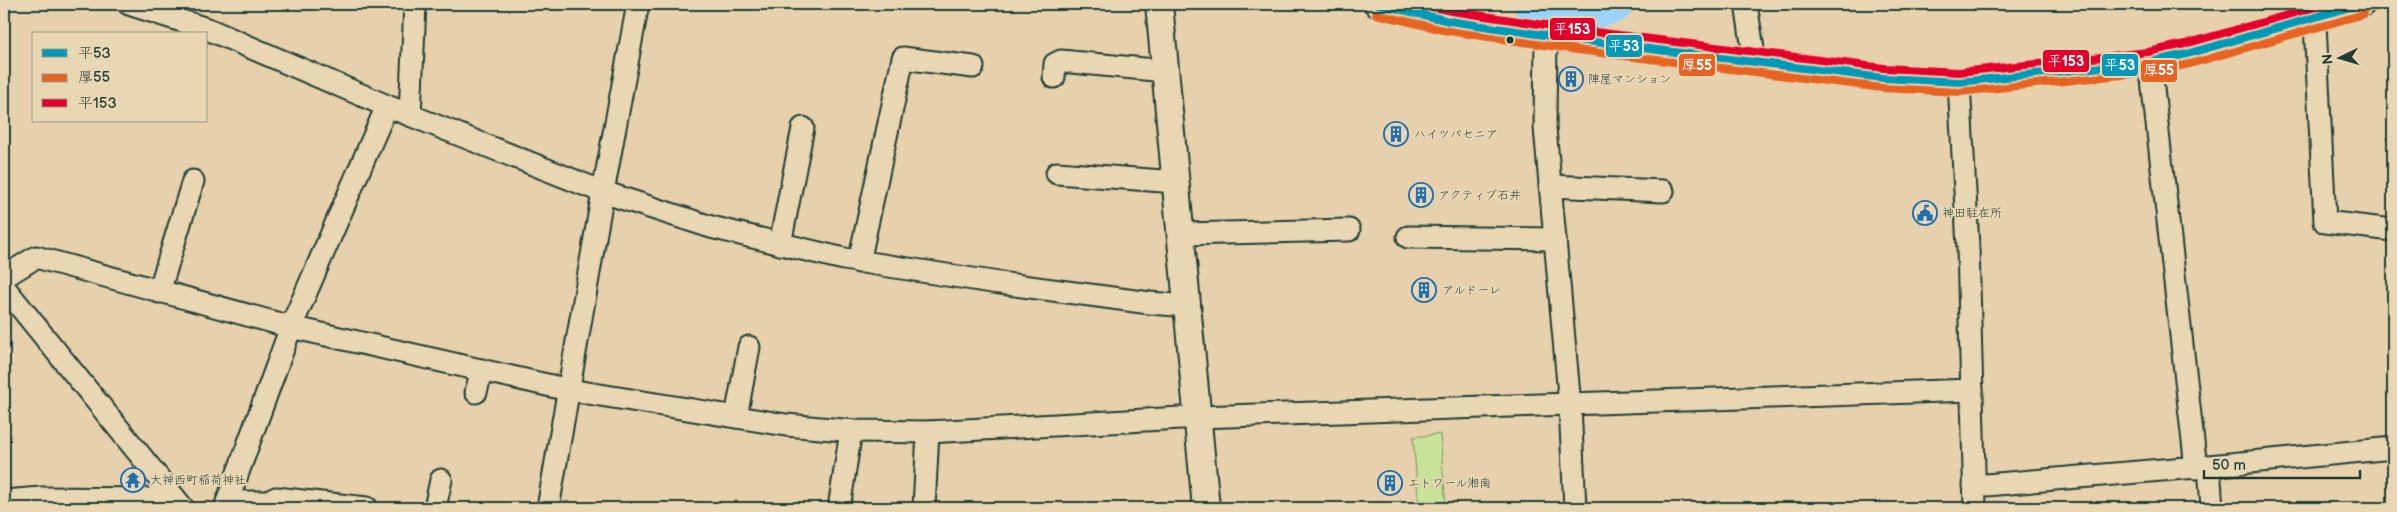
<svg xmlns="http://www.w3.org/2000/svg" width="2397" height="512" viewBox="0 0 2397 512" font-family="'Balsamiq Sans','Klee One',sans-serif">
  <rect width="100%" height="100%" fill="#e7d1ad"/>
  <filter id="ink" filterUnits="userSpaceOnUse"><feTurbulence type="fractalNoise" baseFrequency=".02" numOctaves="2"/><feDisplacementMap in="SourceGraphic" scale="10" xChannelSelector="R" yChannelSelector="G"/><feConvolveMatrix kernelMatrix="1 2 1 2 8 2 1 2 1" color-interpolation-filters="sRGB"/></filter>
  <g filter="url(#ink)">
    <!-- green -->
    <polygon fill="#c8e298" stroke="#749066" points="1440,434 1446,508 1419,508 1413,437"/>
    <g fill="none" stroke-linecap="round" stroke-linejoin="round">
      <!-- river -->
      <polyline stroke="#9ad2f9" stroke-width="38" points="1533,4 1586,12 1614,4"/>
      <defs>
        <g id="minor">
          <polyline points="129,4 210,30 387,106 603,192 711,227 844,259 992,282 1150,303 1188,306"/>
          <polyline points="1746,4 1755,62"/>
          <polyline points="2314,4 2325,222 2393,230"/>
          <polyline points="1546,35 1545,128 1570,406 1575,508"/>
          <polyline points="2150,62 2196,468"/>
          <polyline points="1054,77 1055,64 1061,61 1165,71"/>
          <polyline points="1959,82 1968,247 1975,508"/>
          <polyline points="410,115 415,4"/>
          <polyline points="1057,173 1176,182"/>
          <polyline points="1550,186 1663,191"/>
          <polyline points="1181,234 1349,230"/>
          <polyline points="1408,237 1555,239"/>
          <polyline points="780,244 803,128"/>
          <polyline points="859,262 903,58 973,67"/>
          <polyline points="4,277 36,257 291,327 569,390 786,425 855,431 928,432 1199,417 1972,390"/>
          <polyline points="4,287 183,508"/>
          <polyline points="159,292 193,181"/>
          <polyline points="476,392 482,370"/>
          <polyline points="736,417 749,347"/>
          <polyline points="2209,466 2212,508"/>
          <polyline points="1974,486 2209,466 2393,448"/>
          <polyline points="4,501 41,498 154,499 165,487"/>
          <polyline points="227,502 268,502 276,498 367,508"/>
          <polyline points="225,508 291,327 387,106"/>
          <polyline points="435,508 441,480"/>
          <polyline points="548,508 603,192 638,4"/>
          <polyline points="839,508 851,431"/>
          <polyline points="924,508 928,432"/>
        </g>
        <g id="tertiary">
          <polyline points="1159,4 1206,508"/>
          <polyline points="1378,4 1449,21 1578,40 1883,78 1959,82 2150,62 2187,54 2361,4"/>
        </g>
      </defs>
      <!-- minor casing -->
      <use href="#minor" stroke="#1f3d34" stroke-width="25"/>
      <!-- tertiary casing -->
      <use href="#tertiary" stroke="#1f3d34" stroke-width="30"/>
      <!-- minor -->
      <use href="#minor" stroke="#e9d7b4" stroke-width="21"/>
      <!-- tertiary -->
      <use href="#tertiary" stroke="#e9d7b4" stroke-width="26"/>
      <defs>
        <polyline id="bus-1" points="1378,4 1449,21 1578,40 1883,78 1959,82 2150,62 2187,54 2361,4"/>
        <polyline id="bus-2" points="1376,14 1448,31 1577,50 1882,88 1959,92 2152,72 2190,64 2364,14"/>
        <polyline id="bus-3" points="1420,4 1451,11 1579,30 1884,68 1959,72 2148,52 2185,44 2326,4"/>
      </defs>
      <!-- bus-1 casing -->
      <use href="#bus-1" stroke="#e9d7b4" stroke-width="11"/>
      <!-- bus-2 casing -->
      <use href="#bus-2" stroke="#e9d7b4" stroke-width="11"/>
      <!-- bus-3 casing -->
      <use href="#bus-3" stroke="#e9d7b4" stroke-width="11"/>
      <!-- bus-1 -->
      <use href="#bus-1" stroke="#0599b7" stroke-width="8"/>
      <!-- bus-2 -->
      <use href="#bus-2" stroke="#e76323" stroke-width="8"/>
      <!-- bus-3 -->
      <use href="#bus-3" stroke="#e4002b" stroke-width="8"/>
    </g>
  </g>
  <!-- icons -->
  <defs>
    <symbol id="building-ring" viewBox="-11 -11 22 22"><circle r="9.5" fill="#e9d7b4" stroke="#1f6fb2" stroke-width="1.5"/><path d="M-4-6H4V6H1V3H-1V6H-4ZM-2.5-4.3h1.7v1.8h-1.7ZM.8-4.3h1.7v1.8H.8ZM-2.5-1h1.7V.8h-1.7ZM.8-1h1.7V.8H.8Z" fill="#1f6fb2"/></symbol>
    <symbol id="civic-ring" viewBox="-11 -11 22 22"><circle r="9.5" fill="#e9d7b4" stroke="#1f6fb2" stroke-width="1.5"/><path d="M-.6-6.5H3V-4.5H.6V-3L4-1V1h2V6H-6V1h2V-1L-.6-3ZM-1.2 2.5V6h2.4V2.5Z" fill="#1f6fb2"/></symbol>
    <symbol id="temple-ring" viewBox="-11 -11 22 22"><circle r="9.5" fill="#e9d7b4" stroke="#1f6fb2" stroke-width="1.5"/><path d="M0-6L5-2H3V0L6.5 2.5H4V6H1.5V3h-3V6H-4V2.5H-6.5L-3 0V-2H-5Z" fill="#1f6fb2"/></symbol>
  </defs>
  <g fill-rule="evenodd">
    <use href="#building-ring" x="1557" y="65" width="28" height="28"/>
    <use href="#building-ring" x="1382" y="120" width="28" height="28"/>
    <use href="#building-ring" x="1407" y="181" width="28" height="28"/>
    <use href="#civic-ring" x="1911" y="199" width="28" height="28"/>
    <use href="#building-ring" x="1410" y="276" width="28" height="28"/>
    <use href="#temple-ring" x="119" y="466" width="28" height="28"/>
    <use href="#building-ring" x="1376" y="469" width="28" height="28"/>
  </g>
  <!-- markers -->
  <circle fill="#1f3d34" stroke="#e9d7b4" stroke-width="2" cx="1510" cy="40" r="4.5"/>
  <g text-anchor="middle" stroke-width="4" stroke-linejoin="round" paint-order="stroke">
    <!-- poi labels -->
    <g font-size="12" fill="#1f3d34" stroke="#e9d7b4" text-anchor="start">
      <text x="1588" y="83">陣屋マンション</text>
      <text x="1414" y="138">ハイツパセニア</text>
      <text x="1438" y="199">アクティブ石井</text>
      <text x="1942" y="217">神田駐在所</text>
      <text x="1442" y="294">アルドーレ</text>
      <text x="150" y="484">大神西町稲荷神社</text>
      <text x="1408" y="487">エトワール湘南</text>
    </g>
  </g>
  <g stroke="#e9d7b4" stroke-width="2">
    <rect x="1549" y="17" width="47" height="24" rx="5" fill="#e4002b"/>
    <rect x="1605" y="34" width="38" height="24" rx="5" fill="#0599b7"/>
    <rect x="2042" y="49" width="48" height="24" rx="5" fill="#e4002b"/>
    <rect x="1678" y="53" width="38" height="24" rx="5" fill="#e76323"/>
    <rect x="2101" y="53" width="38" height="24" rx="5" fill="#0599b7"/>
    <rect x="2140" y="59" width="38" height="24" rx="5" fill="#e76323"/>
  </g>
  <g font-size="14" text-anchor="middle" font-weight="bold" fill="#fff">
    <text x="1572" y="34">平153</text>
    <text x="1624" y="51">平53</text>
    <text x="2066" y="66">平153</text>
    <text x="1697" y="70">厚55</text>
    <text x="2120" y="70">平53</text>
    <text x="2159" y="75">厚55</text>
  </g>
  <!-- margin -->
  <rect width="2397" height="512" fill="none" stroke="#e9d7b4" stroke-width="20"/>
  <rect x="10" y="10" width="2377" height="492" fill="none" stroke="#1f3d34" stroke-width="2" filter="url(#ink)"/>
  <!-- legend -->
  <rect x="32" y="32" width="175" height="90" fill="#e9d7b4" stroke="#989981"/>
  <rect x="42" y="49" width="25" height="8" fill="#0599b7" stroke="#989981"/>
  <text x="78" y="58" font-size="15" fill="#1f3d34">平53</text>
  <rect x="42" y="74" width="25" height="8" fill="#e76323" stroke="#989981"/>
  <text x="78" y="82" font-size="15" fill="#1f3d34">厚55</text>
  <rect x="42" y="99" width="25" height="8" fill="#e4002b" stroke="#989981"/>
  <text x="78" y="108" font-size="15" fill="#1f3d34">平153</text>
  <!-- north arrow -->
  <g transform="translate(2340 58) rotate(265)" stroke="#e9d7b4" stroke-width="4" paint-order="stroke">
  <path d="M0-4L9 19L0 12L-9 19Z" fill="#1f3d34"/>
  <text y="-8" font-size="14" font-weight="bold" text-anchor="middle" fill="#1f3d34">N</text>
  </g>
  <!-- scale -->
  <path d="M2204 470v8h156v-8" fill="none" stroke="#1f3d34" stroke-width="2.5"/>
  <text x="2212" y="470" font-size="15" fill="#1f3d34" stroke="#e9d7b4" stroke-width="4" paint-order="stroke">50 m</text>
</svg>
